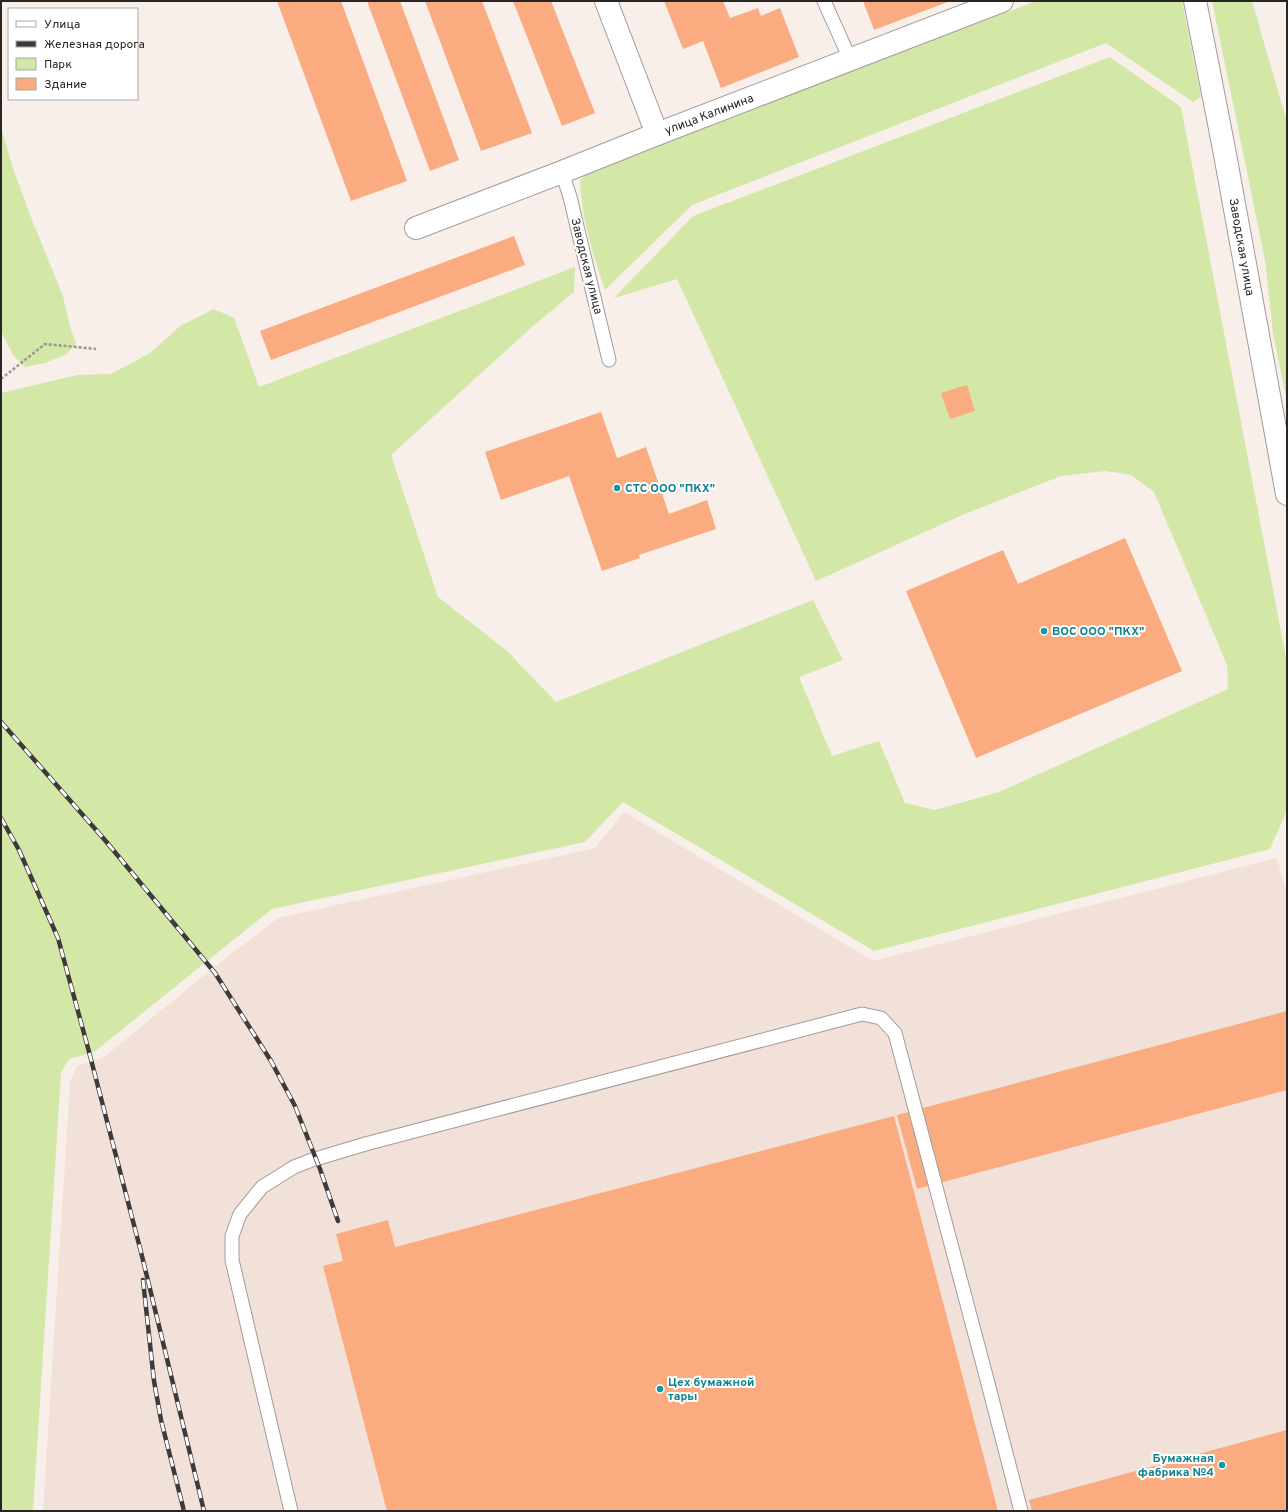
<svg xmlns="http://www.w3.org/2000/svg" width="1288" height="1512" viewBox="0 0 1288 1512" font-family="Overpass,sans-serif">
  <rect width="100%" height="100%" fill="#f8efea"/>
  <!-- built -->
  <polygon fill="#f2e1d9" points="624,812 873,961 1277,858 1287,893 1287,1511 43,1511 70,1082 77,1066 104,1057 212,969 278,918 595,848"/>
  <!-- green -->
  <g fill="#d3e8a7">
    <path d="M1036 1H1182L1201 97 1193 102 1106 43 692 205 605 290C594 259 581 215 580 181L584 176 599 168Z"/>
    <polygon points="1212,1 1252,1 1287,122 1287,402 1273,333 1265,260"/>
    <polygon points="1110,57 1181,107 1287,663 1287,810 1270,849 874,951 623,802 585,842 272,909 94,1052 69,1059 61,1073 33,1511 1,1511 1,393 77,375 111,374 150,353 180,326 214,309 234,318 259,387 575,267 574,292 532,327 391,455 438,597 506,650 556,702 813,600 843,660 799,677 832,756 879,741 905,803 935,810 999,792 1228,689 1227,665 1154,492 1131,475 1106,471 1061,476 967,513 816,581 677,279 614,298 693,216"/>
    <polygon points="1,128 13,168 30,215 63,296 70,327 76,343 67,354 45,363 25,367 13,355 1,331"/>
  </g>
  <!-- building -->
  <g fill="#fbab80">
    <polygon points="277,1 341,1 407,181 351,201"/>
    <polygon points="367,1 400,1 459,160 430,171"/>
    <polygon points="425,1 482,1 532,133 481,151"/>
    <polygon points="513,1 551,1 595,113 562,126"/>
    <polygon points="664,1 723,1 730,18 758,8 761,16 780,8 799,57 721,88 703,41 683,49"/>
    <polygon points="863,1 950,1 874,30"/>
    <polygon points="514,236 525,265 271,360 260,331"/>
    <polygon points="967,385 975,411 950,419 941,393"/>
    <polygon points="601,412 617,458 646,447 669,514 707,500 716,529 639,555 640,558 602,571 569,476 501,500 485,452"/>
    <polygon points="1125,538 1182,671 976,758 906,591 1003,550 1018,584"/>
    <polygon points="1287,1011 1287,1090 917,1189 897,1115"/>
    <polygon points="894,1116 998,1511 387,1511 323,1266 343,1261 336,1234 388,1220 395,1247"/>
    <polygon points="1287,1430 1287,1511 1032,1511 1029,1500"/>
  </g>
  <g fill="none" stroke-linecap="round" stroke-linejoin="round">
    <defs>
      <g id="service">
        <polyline points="824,1 850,59"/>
        <polyline points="562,172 570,197 609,360"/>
        <polyline points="291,1511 232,1260 232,1236 240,1214 262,1187 294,1167 312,1160 369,1143 862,1014 881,1018 895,1033 985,1372 1021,1511"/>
      </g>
      <g id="minor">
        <polyline points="606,1 657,134"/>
        <polyline points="1195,1 1224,149 1287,494"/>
        <polyline points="416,228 562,172 657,134 1002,1"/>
      </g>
    </defs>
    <!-- service casing -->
    <use href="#service" stroke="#a49b97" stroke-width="15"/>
    <!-- minor casing -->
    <use href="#minor" stroke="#a49b97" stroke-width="24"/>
    <!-- path -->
    <polyline stroke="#9d9693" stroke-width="2.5" stroke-dasharray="3 2" stroke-linecap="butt" points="1,379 45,344 96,349"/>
    <!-- service -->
    <use href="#service" stroke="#fff" stroke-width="13"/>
    <!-- minor -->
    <use href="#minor" stroke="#fff" stroke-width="22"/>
    <defs>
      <g id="rail">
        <polyline points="1,722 104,839 177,927 215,973 271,1061 295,1106 320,1169 338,1221"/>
        <polyline points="1,818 19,850 58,938 88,1048 141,1252 204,1511"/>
        <polyline points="143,1280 154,1381 161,1420 184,1511"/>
      </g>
    </defs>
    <!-- rail casing -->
    <use href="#rail" stroke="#3f3a39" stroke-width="4.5"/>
    <!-- rail -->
    <use href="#rail" stroke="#fff" stroke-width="3" stroke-dasharray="9" stroke-linecap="butt"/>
  </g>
  <!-- markers -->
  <g fill="#0f9aa8" stroke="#fff" stroke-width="1.5">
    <circle cx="617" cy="488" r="4"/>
    <circle cx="1044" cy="631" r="4"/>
    <circle cx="660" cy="1389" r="4"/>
    <circle cx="1222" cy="1465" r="4"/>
  </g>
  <g text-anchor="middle" stroke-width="4" stroke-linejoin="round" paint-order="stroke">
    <!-- street labels -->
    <g font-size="12" fill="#292524" stroke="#fff">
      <text transform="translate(709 114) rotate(-21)" y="4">улица Калинина</text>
      <text transform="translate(1242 247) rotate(80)" y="4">Заводская улица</text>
      <text transform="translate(587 266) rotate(76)" y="4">Заводская улица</text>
    </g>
    <!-- culture labels -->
    <g font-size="12" font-weight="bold" fill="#0d838f" stroke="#fff" text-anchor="start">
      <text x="625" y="492">СТС ООО "ПКХ"</text>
      <text x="1052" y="635">ВОС ООО "ПКХ"</text>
      <text x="668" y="1386">Цех бумажной<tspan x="668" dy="14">тары</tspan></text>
      <text x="1214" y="1462" text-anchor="end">Бумажная<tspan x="1214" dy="14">фабрика №4</tspan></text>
    </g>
  </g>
  <!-- border -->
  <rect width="1288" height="1512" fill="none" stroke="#292524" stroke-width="4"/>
  <!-- legend -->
  <rect x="8" y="8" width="130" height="92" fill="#ffffff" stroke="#a9a8a7"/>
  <rect x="16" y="21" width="20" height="6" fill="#ffffff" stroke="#a9a8a7"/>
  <text x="44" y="28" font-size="12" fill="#292524">Улица</text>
  <rect x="16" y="41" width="20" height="6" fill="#3f3a39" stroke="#a9a8a7"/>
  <text x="44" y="48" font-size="12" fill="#292524">Железная дорога</text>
  <rect x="16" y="58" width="20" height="12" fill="#d3e8a7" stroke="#a9a8a7"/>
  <text x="44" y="68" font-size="12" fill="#292524">Парк</text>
  <rect x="16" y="78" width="20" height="12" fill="#fbab80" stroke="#a9a8a7"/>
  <text x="44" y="88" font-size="12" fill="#292524">Здание</text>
</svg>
